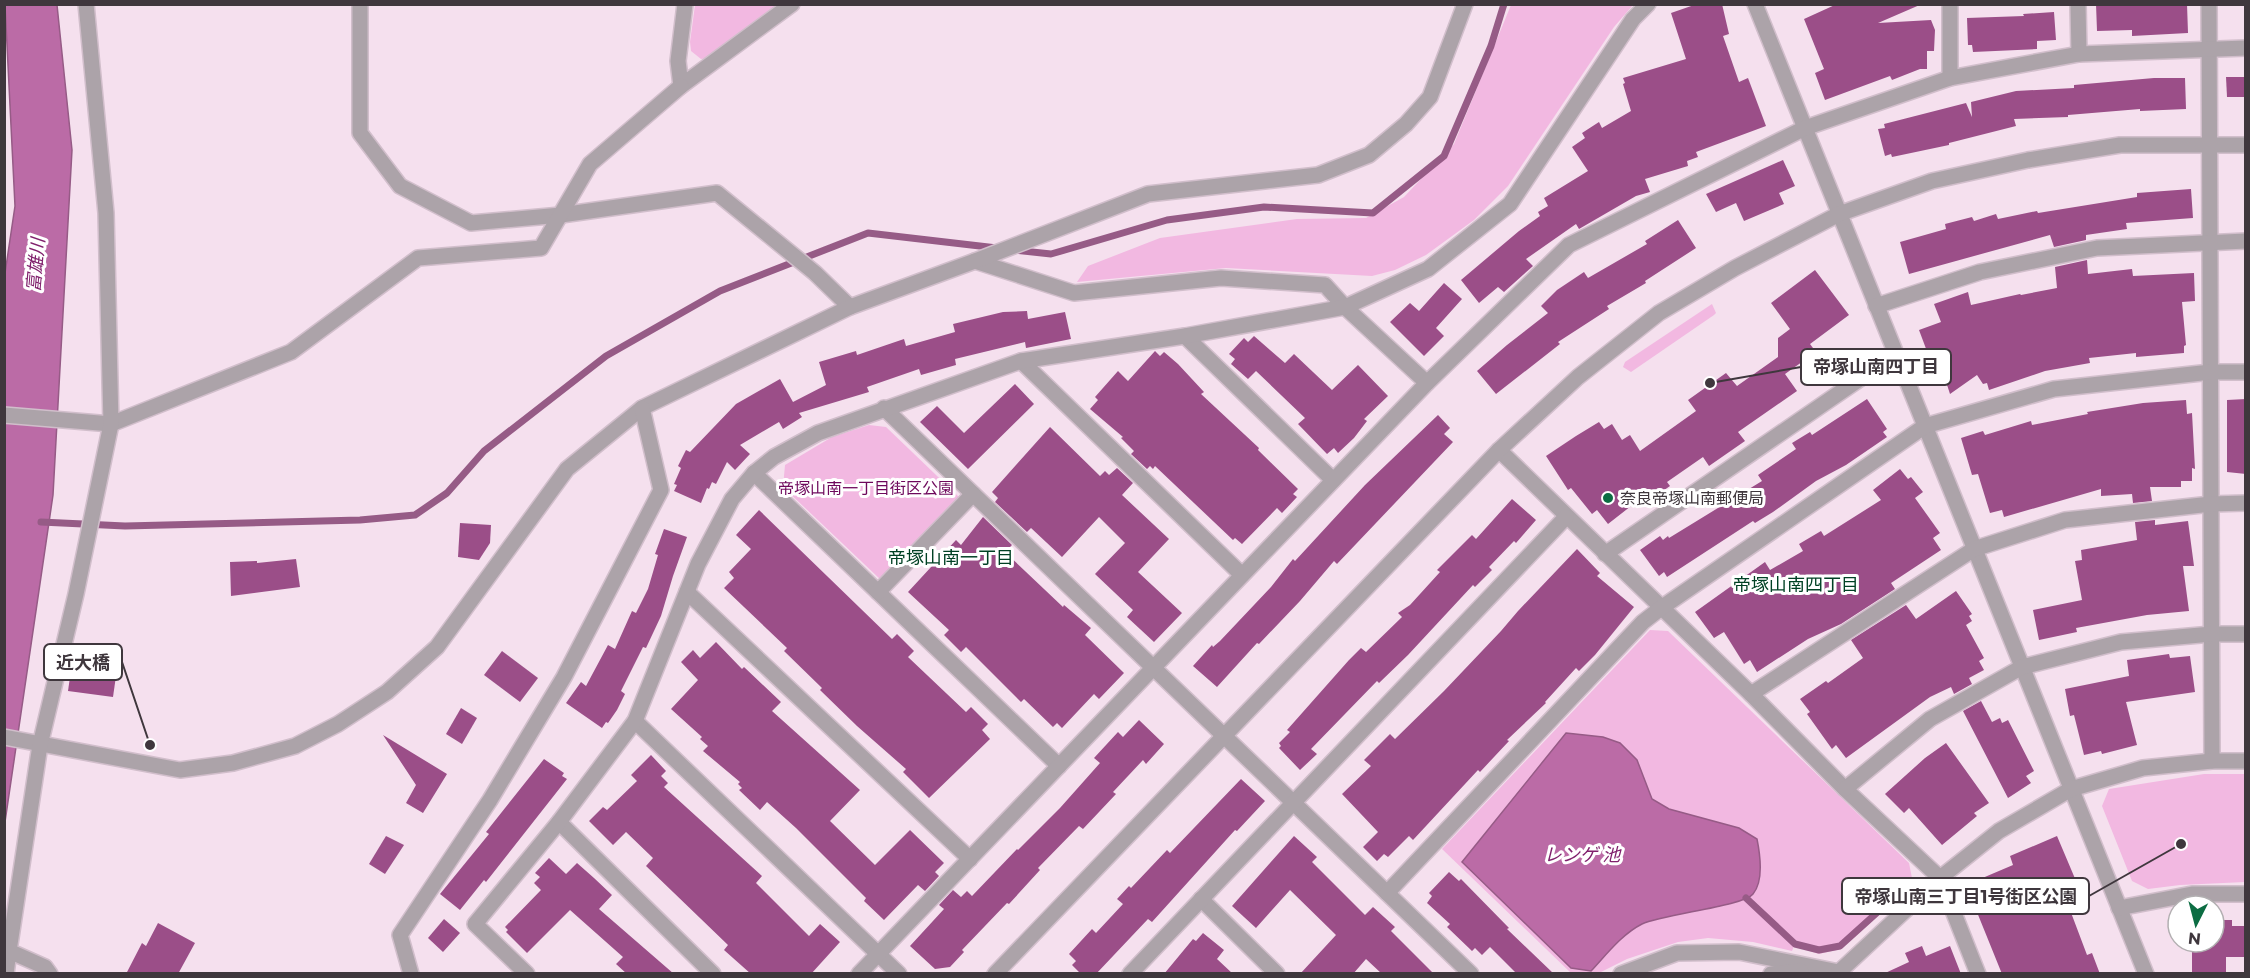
<svg xmlns="http://www.w3.org/2000/svg" width="2250" height="978" viewBox="0 0 2250 978" font-family="Montserrat,'Noto Sans JP',sans-serif">
  <rect width="100%" height="100%" fill="#f5e0ee"/>
  <!-- green -->
  <g fill="#f2b8e1">
    <polygon points="695,5 777,5 708,58 701,59 691,51 690,42"/>
    <polygon points="1511,5 1633,5 1614,27 1508,186 1474,220 1426,255 1395,270 1372,276 1226,268 1077,282 1088,266 1160,238 1297,219 1366,218 1404,197 1454,144"/>
    <polygon points="1712,304 1716,313 1714,315 1631,372 1623,367 1625,362"/>
    <polygon points="869,425 886,427 960,498 881,580 783,487 785,465 832,437"/>
    <polygon points="1650,630 1668,631 1909,863 1913,883 1841,949 1819,954 1794,946 1792,951 1753,942 1708,938 1678,942 1627,959 1599,973 1571,973 1442,849"/>
    <polygon points="2204,774 2245,774 2245,882 2180,885 2148,889 2132,881 2102,806 2109,789"/>
  </g>
  <!-- water -->
  <g fill="#bb6ba6" stroke="#965b86" stroke-width="1.5">
    <polygon points="5,5 57,5 72,150 53,495 5,822 4,280 15,206"/>
    <path d="M1566 733 1603 737 1620 743 1637 760 1652 799 1669 809 1739 828 1757 839C1760 854 1764 881 1753 894 1744 906 1664 914 1642 924 1622 934 1606 955 1591 971L1571 968 1462 862Z"/>
  </g>
  <g fill="none" stroke-linecap="round" stroke-linejoin="round">
    <!-- stream -->
    <g stroke="#965b86" stroke-width="7">
      <polyline points="1014,250 1051,254 1167,220 1264,207 1373,213 1444,156 1491,46 1504,4"/>
      <polyline points="41,522 125,526 360,520 415,515 447,493 484,451 606,356 720,291 868,233 997,248"/>
      <polyline points="1746,898 1795,944 1819,950 1840,946 1901,891"/>
    </g>
  </g>
  <!-- building -->
  <g fill="#9b4e88">
    <polygon points="1697,4 1722,4 1729,34 1723,36 1739,82 1748,78 1766,126 1696,152 1698,157 1687,161 1688,166 1645,179 1650,192 1636,196 1579,229 1576,224 1526,259 1533,266 1504,292 1498,287 1479,303 1461,280 1519,231 1540,216 1538,212 1548,206 1544,198 1588,171 1572,147 1585,138 1582,133 1599,122 1602,128 1631,111 1623,84 1625,83 1623,78 1686,59 1671,13"/>
    <polygon points="1837,4 1922,4 1878,23 1931,20 1935,30 1934,51 1927,51 1927,69 1920,69 1892,80 1890,76 1825,100 1815,73 1824,69 1804,19"/>
    <polygon points="2096,4 2187,4 2188,33 2132,36 2132,30 2097,31"/>
    <polygon points="2054,12 2056,40 2037,41 2037,49 1973,52 1972,45 1968,45 1967,18 2024,16 2023,14"/>
    <polygon points="2226,77 2246,77 2246,97 2227,97"/>
    <polygon points="2154,78 2185,78 2186,109 2140,111 2140,109 2068,115 2068,117 2014,119 2016,126 1949,143 1949,145 1892,157 1891,154 1885,156 1878,129 1885,128 1884,124 1966,103 1972,117 1971,102 2016,91 2074,88 2074,85"/>
    <polygon points="1783,160 1795,186 1779,193 1784,204 1744,221 1736,203 1716,212 1706,194"/>
    <polygon points="2191,189 2193,218 2126,223 2127,229 2086,235 2086,240 2054,247 2050,235 1909,274 1900,242 1946,229 1945,224 1972,217 1974,221 1996,214 1998,219 2037,211 2038,213 2137,197 2137,193"/>
    <polygon points="1678,220 1696,248 1645,281 1646,283 1607,306 1609,309 1558,342 1560,344 1496,394 1477,371 1507,345 1548,313 1541,306 1557,290 1584,272 1588,278 1647,244 1645,241"/>
    <polygon points="2087,260 2088,274 2132,269 2133,276 2194,273 2195,301 2182,302 2186,345 2184,346 2184,353 2136,357 2136,353 2089,358 2090,363 2045,371 1989,390 1987,383 1983,384 1977,375 1950,394 1936,351 1928,354 1919,330 1941,322 1934,304 1968,292 1971,305 2020,294 2021,295 2057,288 2055,267"/>
    <polygon points="1815,270 1849,315 1810,344 1816,352 1785,374 1797,391 1738,432 1745,441 1709,466 1703,457 1667,482 1670,486 1644,504 1640,499 1608,524 1597,510 1592,514 1571,488 1568,490 1546,456 1576,436 1599,422 1604,429 1612,424 1622,440 1630,435 1640,451 1696,411 1688,400 1726,373 1737,386 1778,357 1778,338 1790,329 1771,303"/>
    <polygon points="1444,283 1462,299 1436,328 1444,336 1424,356 1390,322 1410,303 1419,311"/>
    <polygon points="1027,311 1028,319 1065,312 1071,339 1026,348 1025,342 955,359 956,365 921,375 919,369 867,387 869,392 799,413 802,417 783,429 779,422 740,445 750,454 735,470 727,462 716,484 712,482 709,489 707,488 701,503 674,491 677,485 674,484 681,468 678,466 686,450 690,452 736,404 780,379 793,402 826,385 819,362 856,351 857,355 904,339 906,346 955,332 953,324 1003,312"/>
    <polygon points="1254,336 1285,363 1294,354 1332,390 1358,365 1388,396 1364,419 1367,421 1354,438 1338,453 1334,448 1327,454 1298,424 1305,418 1256,371 1248,379 1231,364 1235,359 1229,354 1244,338 1248,342"/>
    <polygon points="1155,351 1160,356 1164,352 1178,364 1204,392 1201,394 1259,448 1258,450 1298,489 1293,494 1297,497 1282,513 1277,508 1242,544 1235,538 1233,540 1155,466 1153,469 1150,466 1147,469 1131,454 1134,451 1121,438 1123,437 1090,409 1098,400 1095,397 1118,371 1128,381"/>
    <polygon points="1015,384 1034,404 968,469 920,422 937,406 964,433"/>
    <polygon points="1867,399 1887,429 1883,432 1887,437 1846,465 1816,481 1773,512 1755,523 1753,521 1667,577 1664,572 1659,576 1640,550 1660,536 1663,540 1668,536 1669,538 1762,481 1758,475 1796,449 1792,443 1810,432 1812,435"/>
    <polygon points="2246,399 2246,474 2227,472 2227,400"/>
    <polygon points="2186,400 2187,414 2192,413 2195,469 2192,468 2192,481 2181,481 2181,487 2150,487 2152,501 2133,503 2132,494 2101,496 2101,489 2004,517 2002,510 1990,513 1978,474 1972,475 1961,438 1983,431 1985,435 2031,421 2032,425 2088,414 2087,412 2143,403"/>
    <polygon points="1438,415 1450,428 1444,434 1453,442 1337,564 1334,561 1300,601 1259,644 1257,643 1217,687 1193,666 1212,645 1213,647 1220,641 1271,587 1293,559 1295,561 1365,485"/>
    <polygon points="1050,427 1100,476 1105,471 1109,475 1117,468 1133,483 1122,495 1169,539 1138,572 1182,613 1154,642 1127,617 1133,610 1095,574 1125,543 1099,517 1062,557 1031,528 1027,532 995,502 998,498 992,492"/>
    <polygon points="1900,469 1908,479 1911,477 1923,492 1915,498 1940,533 1933,538 1941,550 1891,583 1895,589 1841,624 1808,639 1757,672 1750,660 1744,664 1724,632 1714,638 1695,612 1765,562 1770,570 1803,551 1799,544 1821,531 1824,536 1881,500 1873,490"/>
    <polygon points="1512,499 1536,520 1516,543 1514,541 1489,567 1492,570 1475,587 1473,585 1408,655 1379,683 1377,681 1311,749 1317,754 1300,770 1279,748 1281,746 1279,743 1290,732 1287,730 1349,660 1361,648 1366,652 1402,617 1398,613 1410,605 1440,572 1437,570 1472,535 1476,539"/>
    <polygon points="759,510 892,639 897,634 914,651 908,657 966,712 971,707 988,724 982,730 990,739 929,798 903,772 906,769 857,726 820,690 822,688 784,651 787,648 724,588 734,578 729,572 751,549 736,535"/>
    <polygon points="983,517 1012,545 1005,552 1063,607 1064,605 1091,628 1085,635 1124,673 1099,699 1094,694 1062,728 1057,723 1053,727 1024,699 1021,702 966,647 961,652 944,635 949,630 908,592 956,540 961,545"/>
    <polygon points="2155,520 2155,525 2188,521 2194,566 2183,566 2189,611 2147,615 2076,628 2077,632 2039,640 2033,610 2082,600 2075,561 2082,560 2081,550 2137,540 2135,522"/>
    <polygon points="460,523 491,525 490,543 479,560 458,557"/>
    <polygon points="664,529 687,537 673,576 661,616 646,648 643,647 621,691 625,694 617,710 608,723 606,722 602,728 566,703 581,682 586,686 608,645 615,649 632,611 636,613 648,589 658,555 655,554"/>
    <polygon points="1577,549 1600,573 1597,576 1634,607 1595,655 1579,671 1576,668 1545,702 1546,703 1507,740 1509,741 1480,772 1478,770 1413,840 1409,836 1388,857 1384,854 1377,861 1363,847 1378,832 1342,794 1371,766 1364,760 1390,734 1395,739 1444,691 1501,631 1518,611"/>
    <polygon points="296,559 300,587 231,596 230,562 257,561 257,563"/>
    <polygon points="1956,591 1972,614 1969,616 1972,621 1966,625 1984,658 1979,661 1984,670 1969,678 1972,684 1954,694 1951,687 1930,697 1846,758 1836,745 1832,749 1807,714 1810,712 1800,699 1826,681 1828,683 1863,658 1851,640 1906,605 1916,619"/>
    <polygon points="716,642 742,669 744,667 781,702 772,711 860,790 830,821 875,865 910,830 944,863 935,872 939,876 925,891 918,885 884,920 864,901 866,898 796,828 767,802 760,810 739,790 742,788 738,784 740,782 703,751 708,746 700,739 702,737 671,709 698,680 681,662 693,650 700,658"/>
    <polygon points="502,651 538,678 520,702 484,675"/>
    <polygon points="2169,654 2170,658 2190,656 2195,692 2126,702 2137,745 2102,754 2101,751 2084,755 2074,715 2070,716 2065,689 2129,676 2127,660"/>
    <polygon points="72,663 117,669 113,697 68,691"/>
    <polygon points="1981,701 1992,722 2000,718 2002,723 2008,720 2034,771 2026,776 2031,783 2008,798 1963,711"/>
    <polygon points="461,708 477,718 462,744 446,734"/>
    <polygon points="1139,720 1164,744 1146,764 1143,760 1113,792 1116,794 1083,829 1079,826 1038,868 1040,870 1009,904 1007,903 962,950 964,952 950,967 935,969 910,946 944,909 939,905 953,890 961,897 967,891 972,896 1017,849 1018,850 1060,808 1100,763 1094,758 1118,732 1123,737"/>
    <polygon points="383,735 447,774 423,813 406,803 416,785"/>
    <polygon points="1946,743 1989,803 1974,813 1977,816 1942,845 1909,808 1904,813 1885,794 1925,758"/>
    <polygon points="651,755 666,771 661,776 668,783 664,787 762,876 756,883 809,936 820,924 840,942 811,974 751,974 724,950 728,945 646,866 653,858 626,832 613,845 589,821 603,807 607,810 637,781 631,775"/>
    <polygon points="544,759 564,773 562,776 567,779 486,882 484,880 460,910 440,894 489,834 486,832"/>
    <polygon points="1241,779 1265,801 1237,831 1235,830 1152,922 1148,919 1096,974 1081,974 1072,965 1076,961 1069,954 1092,929 1096,933 1123,904 1117,899 1129,886 1131,888 1167,850 1170,853"/>
    <polygon points="386,836 404,845 385,874 369,864"/>
    <polygon points="1294,836 1317,857 1312,862 1365,915 1373,907 1395,927 1391,931 1434,974 1382,974 1366,959 1353,974 1300,974 1336,935 1290,890 1256,928 1232,906"/>
    <polygon points="2057,836 2079,888 2064,894 2087,955 2092,953 2100,974 2002,974 1966,885 2013,865 2010,856"/>
    <polygon points="549,858 566,874 577,863 594,878 612,895 599,909 674,974 627,974 616,964 623,957 570,910 527,953 506,932 508,930 505,927 541,890 534,883 540,877 535,873"/>
    <polygon points="1449,872 1459,881 1461,879 1509,928 1507,929 1554,974 1517,974 1490,947 1482,955 1475,948 1472,951 1447,927 1450,924 1427,903 1432,896 1429,893"/>
    <polygon points="444,919 460,933 443,952 428,938"/>
    <polygon points="2214,920 2232,920 2232,926 2246,926 2246,957 2226,957 2226,974 2192,974 2192,942 2214,942"/>
    <polygon points="158,923 195,943 178,974 126,974 142,943 146,946"/>
    <polygon points="1203,933 1224,950 1217,959 1233,974 1164,974 1193,939 1196,941"/>
    <polygon points="1922,946 1926,956 1950,946 1961,974 1883,974 1909,962 1905,953"/>
  </g>
  <g fill="none" stroke-linecap="round" stroke-linejoin="round">
    <defs>
      <g id="minor">
        <polyline points="360,4 360,133 400,186 471,223 561,215 717,193 815,273 850,307"/>
        <polyline points="685,4 678,61 681,86 792,4"/>
        <polyline points="1755,4 2146,974"/>
        <polyline points="2078,4 2079,54"/>
        <polyline points="2209,4 2212,761"/>
        <polyline points="1950,78 1950,4"/>
        <polyline points="975,261 1074,293 1221,278 1325,285 1345,307 1427,383"/>
        <polyline points="1876,306 1980,272 2097,248 2246,241"/>
        <polyline points="1185,336 1333,480"/>
        <polyline points="1021,361 1242,575"/>
        <polyline points="884,408 1471,974"/>
        <polyline points="4,415 111,424 291,352 418,258 541,248 590,164 681,86"/>
        <polyline points="1499,450 1751,694 1845,789 1940,878 1978,974"/>
        <polyline points="754,473 1059,766"/>
        <polyline points="1605,554 1896,354"/>
        <polyline points="687,592 970,859"/>
        <polyline points="878,592 973,494"/>
        <polyline points="1751,694 1974,549 2065,520 2211,504 2246,503"/>
        <polyline points="635,721 899,974"/>
        <polyline points="4,737 180,770 233,763 295,746 338,724 387,692 437,647 567,469 642,408 850,307 975,261 1148,194 1318,175 1369,155 1406,124 1430,97 1465,4"/>
        <polyline points="1845,789 1930,719 2022,667 2121,642 2212,634 2246,634"/>
        <polyline points="559,822 713,974"/>
        <polyline points="1387,893 1643,622 1661,608 1925,426 2054,389 2211,372 2246,372"/>
        <polyline points="1201,899 1277,974"/>
        <polyline points="2119,908 2192,894 2246,894"/>
        <polyline points="6,974 9,951"/>
        <polyline points="50,974 45,967 9,951 40,745 76,594 111,424 106,213 86,4"/>
        <polyline points="411,974 400,935 490,800 564,677 661,490 642,408"/>
        <polyline points="527,974 475,924 559,822 635,721 698,564 732,499 754,473 774,457 818,433 1021,361 1185,336 1345,307 1428,269 1510,204 1633,19 1648,4"/>
        <polyline points="859,974 1427,383 1569,245 1805,128 1950,78 2079,54 2246,48"/>
        <polyline points="995,974 1499,450 1578,377 1659,313 1735,268 1839,214 1932,181 2028,160 2120,145 2246,145"/>
        <polyline points="1130,974 1566,517"/>
        <polyline points="1621,974 1677,953 1739,952 1839,972"/>
        <polyline points="1771,974 1801,971"/>
        <polyline points="1840,974 1839,972 1940,878 1999,831 2071,789 2143,768 2212,761 2246,761"/>
      </g>
    </defs>
    <!-- minor casing -->
    <use href="#minor" stroke="#d1becb" stroke-width="18"/>
    <!-- minor -->
    <use href="#minor" stroke="#aca3a9" stroke-width="15"/>
  </g>
  <!-- markers -->
  <circle fill="#0c6d43" stroke="#fff" stroke-width="2" cx="1608" cy="498" r="6"/>
  <g text-anchor="middle" stroke-width="6" stroke-linejoin="round" paint-order="stroke">
    <!-- park labels -->
    <g font-size="16" fill="#6e085c" stroke="#fff">
      <text x="866" y="494">帝塚山南一丁目街区公園</text>
    </g>
    <!-- poi labels -->
    <g font-size="16" fill="#3f373d" stroke="#fff" text-anchor="start">
      <text x="1620" y="504">奈良帝塚山南郵便局</text>
    </g>
    <!-- water labels -->
    <g font-size="18" font-style="italic" fill="#80216d" stroke="#fff">
      <text transform="translate(36 265) rotate(-85)" y="6">富雄川</text>
      <text x="1582" y="861">レンゲ 池</text>
    </g>
    <!-- neighbourhood labels -->
    <g font-size="18" fill="#004124" stroke="#fff">
      <text x="951" y="564">帝塚山南一丁目</text>
      <text x="1796" y="591">帝塚山南四丁目</text>
    </g>
  </g>
  <!-- callouts -->
  <path fill="none" stroke="#3f373d" stroke-width="2" d="M1710 383L1801 367M150 745L122 662M2181 844L2089 896"/>
  <g fill="#3f373d" stroke="#fff" stroke-width="2">
    <circle cx="1710" cy="383" r="6"/>
    <circle cx="150" cy="745" r="6"/>
    <circle cx="2181" cy="844" r="6"/>
  </g>
  <g fill="#fff" stroke="#3f373d" stroke-width="2">
    <rect x="1801" y="349" width="150" height="36" rx="6"/>
    <rect x="44" y="644" width="78" height="36" rx="6"/>
    <rect x="1842" y="878" width="247" height="36" rx="6"/>
  </g>
  <g font-size="18" text-anchor="middle" font-weight="bold" fill="#3f373d">
    <text x="1876" y="373">帝塚山南四丁目</text>
    <text x="83" y="669">近大橋</text>
    <text x="1966" y="903">帝塚山南三丁目1号街区公園</text>
  </g>
  <!-- border -->
  <rect width="2250" height="978" fill="none" stroke="#3f373d" stroke-width="12"/>
  <!-- north arrow -->
  <g transform="translate(2196 924) rotate(186)"><circle r="28" fill="#ffffff" stroke="#b2afb1" stroke-width="1.5"/>
  <path d="M0-4.5L10 22L0 15L-10 22Z" fill="#0c6d43"/>
  <text y="-9" font-size="16" font-weight="bold" text-anchor="middle" fill="#3f373d">N</text>
  </g>
</svg>
